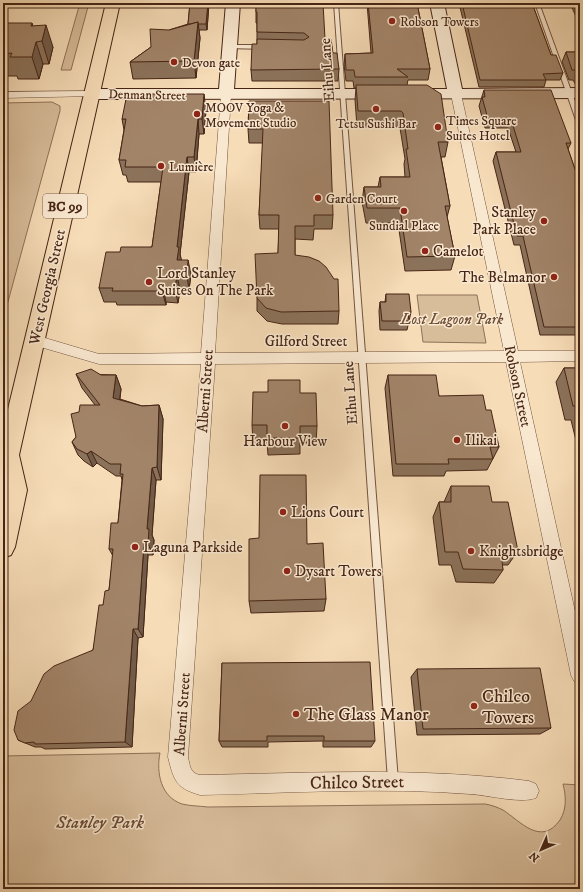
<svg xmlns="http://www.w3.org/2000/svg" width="583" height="892" viewBox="0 0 583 892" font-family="'IM FELL DW Pica',serif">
  <rect width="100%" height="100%" fill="#f6dcb7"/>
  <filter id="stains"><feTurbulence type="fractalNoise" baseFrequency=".005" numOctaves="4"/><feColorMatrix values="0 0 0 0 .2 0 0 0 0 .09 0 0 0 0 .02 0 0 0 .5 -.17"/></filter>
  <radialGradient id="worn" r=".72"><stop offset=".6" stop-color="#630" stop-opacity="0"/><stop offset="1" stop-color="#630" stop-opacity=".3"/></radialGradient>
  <!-- green -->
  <g fill="#d8bd9b" stroke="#907158">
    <polygon points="80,3 89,3 71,70 61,70"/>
    <polygon points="52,102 60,106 60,111 3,320 3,103"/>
    <polygon points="417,295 477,295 486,343 423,342"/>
    <path d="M160 753C156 773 161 797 182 804 190 806 200 806 208 807L485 804C491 805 497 807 503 810 520 821 541 847 560 820 567 809 566 796 563 784L580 785V889H3V756Z"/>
  </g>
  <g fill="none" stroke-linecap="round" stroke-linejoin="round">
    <defs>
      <g id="lane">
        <polygon points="334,3 338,3 398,781 397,785 393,786 389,785 388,781"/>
        <polygon points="535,3 539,3 580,115 580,125 577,123"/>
        <polygon points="229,45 263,45 266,47 263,49 227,48 226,47"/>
      </g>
      <g id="street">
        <polygon points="91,91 96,94 95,96 3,98 3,92"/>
        <path d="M456 91 461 94 518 351H580V361L520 362 580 634V684L574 681 571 675 506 362 215 364 188 757C190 766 190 773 200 775 310 773 419 767 529 781L536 784 539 791 536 798C521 804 488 795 470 794 380 787 290 793 200 795 176 788 174 781 168 757L201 364H99L30 344 28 340 30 336 35 335 99 354 201 353 221 95 226 92 231 95 215 353 504 351 451 94Z"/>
      </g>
      <polygon id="secondary" points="226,3 240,3 234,89 447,89 430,3 444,3 462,89 580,88 580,98 91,99 86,97 83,94 86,91 91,89 219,89"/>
      <polygon id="highway" points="106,3 120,3 19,455 27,490 15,547 11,555 3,558 3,497 5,490 3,430"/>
    </defs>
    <!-- lane casing -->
    <use href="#lane" stroke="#73533e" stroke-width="2"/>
    <!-- street casing -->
    <use href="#street" stroke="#73533e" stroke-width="1"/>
    <!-- secondary casing -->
    <use href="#secondary" stroke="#472515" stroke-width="2"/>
    <!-- highway casing -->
    <use href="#highway" stroke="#472515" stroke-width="2"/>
    <!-- lane -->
    <use href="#lane" fill="#f9e8d0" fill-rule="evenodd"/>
    <!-- street -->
    <use href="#street" fill="#f9e8d0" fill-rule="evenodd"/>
    <!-- secondary -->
    <use href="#secondary" fill="#f9e8d0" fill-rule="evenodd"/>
    <!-- highway -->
    <use href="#highway" fill="#f6dcb7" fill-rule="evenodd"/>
  </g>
  <!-- wall -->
  <g fill="#8b725a" stroke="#472515">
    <polygon points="190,3 209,3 207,30 199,30 200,38 196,78 133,79 130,62 151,47 169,30 188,24"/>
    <polygon points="256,3 325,39 333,53 339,69 338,81 252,81 251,70 257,44 257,23 256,23"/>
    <polygon points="367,3 417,3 430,69 428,80 408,80 407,85 448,142 445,157 441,157 450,206 447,217 455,256 451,270 405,271 398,223 366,223 362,202 364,187 378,187 380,177 405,177 404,164 405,159 400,128 399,127 357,127 355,100 356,88 354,88 353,81 346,81 344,65 345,54 371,53"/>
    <polygon points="459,3 532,3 551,55 563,73 560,80 546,80 544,87 479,87"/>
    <polygon points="570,3 580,3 580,19 577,19"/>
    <polygon points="3,23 33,26 53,47 49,64 43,64 39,79 18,79 17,76 5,76 4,74 3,74"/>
    <polygon points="566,52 580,52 580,87 577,87 573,80 569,80 562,62"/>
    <polygon points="484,90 571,143 568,149 580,184 580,334 579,335 540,335 520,245 514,245 493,161 496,152 516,152 508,128 485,128 479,106"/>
    <polygon points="249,101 333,215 332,229 314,229 313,240 295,239 295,255 339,311 338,324 282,324 267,321 257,311 257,298 278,253 279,229 260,229 259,215 263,143 249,143 248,129"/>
    <polygon points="206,110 204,134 199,134 196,172 189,172 180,254 181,260 191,274 189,290 180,290 178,303 166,302 166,305 117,305 116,302 104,302 99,288 120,252 152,247 161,182 128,182 126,175 123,175 119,160 124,130 122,119"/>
    <polygon points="386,294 411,312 407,330 380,330 379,311 380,302 385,302"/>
    <polygon points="564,368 580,368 580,457 571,420 565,420 556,382"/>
    <polygon points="76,374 116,375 121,389 120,399 142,406 159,405 163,419 161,480 156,480 152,535 154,540 153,555 148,555 143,637 138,638 132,747 45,749 41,747 35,747 18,740 31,701 93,650 103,605 109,590 113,556 109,549 118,523 122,480 121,476 116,476 97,463 93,467 84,461 78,455 72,442 76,437 79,412 95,405 82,388"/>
    <polygon points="388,375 439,396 486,410 499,447 487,470 446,471 444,476 393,476 385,388"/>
    <polygon points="300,393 317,426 316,443 300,443 300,454 268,455 267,442 253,442 252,425"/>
    <polygon points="451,486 492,502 518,551 508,565 502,565 503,570 494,583 456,582 451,565 439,565 433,517 439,502 444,502"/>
    <polygon points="307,544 326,599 324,611 251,613 249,601"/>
    <polygon points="222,663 375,741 371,747 323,747 323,741 268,742 268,747 222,747 219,741"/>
    <polygon points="417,669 551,728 540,734 417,735 411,677"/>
  </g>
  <!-- shaded-wall -->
  <g fill="#715c4a" stroke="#472515">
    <polygon points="208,3 209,3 207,30 206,24"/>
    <polygon points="198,22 200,38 196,78 194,61"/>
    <polygon points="32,23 38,41 36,42 43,64 39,79 32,57 31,26"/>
    <polygon points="46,25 53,47 49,64 42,41"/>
    <polygon points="204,94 206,110 204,134 202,119"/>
    <polygon points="198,119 199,134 196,172 194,157"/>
    <polygon points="187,157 189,172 180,254 182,262 177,260 177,247"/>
    <polygon points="188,260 191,274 189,290 187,276"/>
    <polygon points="177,275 180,290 178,303 175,288"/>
    <polygon points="163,288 166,302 166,305 162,291"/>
    <polygon points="116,375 121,389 118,411 113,398"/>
    <polygon points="159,405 163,419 161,480 157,467"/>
    <polygon points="91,451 97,463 93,467 87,454"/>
    <polygon points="152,468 156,480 152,535 154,540 153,555 148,544 147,529"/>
    <polygon points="144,544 148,555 143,637 138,629"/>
    <polygon points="133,629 138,638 132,747 125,742"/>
  </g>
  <!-- building -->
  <g fill="#a28469" stroke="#472515">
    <polygon points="190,3 208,3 206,24 198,24 198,22 190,24 188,24"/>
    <polygon points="256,3 323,3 325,39 331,39 333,53 337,53 339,69 251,70 252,44 257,44 257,39 304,40 309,37 304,33 257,32 257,12 256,12"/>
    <polygon points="368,3 417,3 430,69 397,69 408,77 355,77 354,70 346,70 345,54 373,53"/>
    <polygon points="462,3 532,3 551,55 556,55 563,73 543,74 546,80 480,80"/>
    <polygon points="198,22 194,61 130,62 151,47 150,29 169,30"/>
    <polygon points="3,23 32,23 31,26 46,25 42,41 36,42 32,57 10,57 12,53 3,54"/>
    <polygon points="566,52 580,52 580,75 577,70 572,70"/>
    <polygon points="356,85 427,85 441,94 448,142 438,142 450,206 445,206 455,256 407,257 400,208 367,208 364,187 381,187 380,177 410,177 406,149 408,149 403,113 401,111 358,111"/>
    <polygon points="484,90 551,90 571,143 566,143 580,184 580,327 544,327 523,236 517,236 496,152 521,152 511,119 488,119 482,97 485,97"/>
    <polygon points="127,94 204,94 202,119 198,119 194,157 187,157 177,247 179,247 177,260 188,260 187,276 177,275 175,288 163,288 162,291 112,291 113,288 99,288 106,252 120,252 121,247 152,247 163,167 125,167 126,160 119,160 126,119 122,119"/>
    <polygon points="249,101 329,101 333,215 314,215 314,226 295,226 295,255 309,257 319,261 326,267 334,279 338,279 339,311 281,312 266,308 257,298 255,254 278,253 279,215 259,215 263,129 248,129"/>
    <polygon points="386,294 409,294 411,312 408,312 409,321 382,321 380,302 386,302"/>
    <polygon points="564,368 580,368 580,408 580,406 573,406"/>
    <polygon points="91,369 101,375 116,375 113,398 142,406 159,405 157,467 152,468 147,529 149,529 148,544 144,544 138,629 133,629 125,742 35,744 34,742 25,743 18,740 14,730 18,711 31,701 44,674 54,666 93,650 99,605 103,605 105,591 109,590 113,549 109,549 111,523 118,523 123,474 120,474 121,464 110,464 91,451 87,454 77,449 72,442 76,437 71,414 79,412 80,405 100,405 76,374"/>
    <polygon points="388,375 436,375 439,396 483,395 486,410 491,410 499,447 490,447 493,459 448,459 449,464 396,464"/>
    <polygon points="268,380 300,380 300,393 316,393 317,426 300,426 300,438 267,438 267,425 252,425 253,392 268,392"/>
    <polygon points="260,475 306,475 307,544 323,543 326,599 249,601 249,539 259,538"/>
    <polygon points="451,486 489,486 492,502 508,502 518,551 501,551 503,570 463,569 458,552 445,552 439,502 451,502"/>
    <polygon points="370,662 375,741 324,741 324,736 267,736 267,741 219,741 222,663"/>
    <polygon points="540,668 551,728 423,729 417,669"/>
  </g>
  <!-- markers -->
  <g fill="#8f2418" stroke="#f9e8d0" stroke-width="1.5">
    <circle cx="392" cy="21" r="4"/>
    <circle cx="174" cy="62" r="4"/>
    <circle cx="376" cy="109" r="4"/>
    <circle cx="197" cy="114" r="4"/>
    <circle cx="438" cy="127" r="4"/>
    <circle cx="161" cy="166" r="4"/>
    <circle cx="318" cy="198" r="4"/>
    <circle cx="404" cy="211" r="4"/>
    <circle cx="544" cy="221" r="4"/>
    <circle cx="425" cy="251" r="4"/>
    <circle cx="554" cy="277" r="4"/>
    <circle cx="149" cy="282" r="4"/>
    <circle cx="285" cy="426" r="4"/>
    <circle cx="457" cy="440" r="4"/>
    <circle cx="283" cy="512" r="4"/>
    <circle cx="135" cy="547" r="4"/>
    <circle cx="471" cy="551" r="4"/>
    <circle cx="287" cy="571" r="4"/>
    <circle cx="474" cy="706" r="4"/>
    <circle cx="296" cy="714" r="4"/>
  </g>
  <g text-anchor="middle" stroke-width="3" stroke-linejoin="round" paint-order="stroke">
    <!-- far-poi labels -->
    <g font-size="13" fill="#472515" stroke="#f9e8d0" text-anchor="start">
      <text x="400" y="26">Robson Towers</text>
      <text x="182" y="67">Devon gate</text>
      <text x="205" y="112">MOOV Yoga &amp;<tspan x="205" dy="15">Movement Studio</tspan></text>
      <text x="446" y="125">Times Square<tspan x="446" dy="15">Suites Hotel</tspan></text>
      <text x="376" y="128" text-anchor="middle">Tetsu Sushi Bar</text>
      <text x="169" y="171">Lumière</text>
      <text x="326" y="203">Garden Court</text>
      <text x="404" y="230" text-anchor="middle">Sundial Place</text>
    </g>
    <!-- far-street labels -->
    <g font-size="13" fill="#472515" stroke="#f9e8d0">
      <text transform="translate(147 94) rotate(1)" y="5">Denman Street</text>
    </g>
    <!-- shield labels -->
    <rect fill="#f9e8d0" stroke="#7c604d" stroke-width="1" x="43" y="194" width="44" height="24" rx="3"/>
    <g font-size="14" font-weight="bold" fill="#472515">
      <text x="65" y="211">BC 99</text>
    </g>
    <!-- street labels -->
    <g font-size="15" fill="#472515" stroke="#f9e8d0">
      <text transform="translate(327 70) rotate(-94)" y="5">Eihu Lane</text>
      <text transform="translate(47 287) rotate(-77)" y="5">West Georgia Street</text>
      <text x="306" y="346">Gilford Street</text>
      <text transform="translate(518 386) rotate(78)" y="5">Robson Street</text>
      <text transform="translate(205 391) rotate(-86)" y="5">Alberni Street</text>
      <text transform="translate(350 393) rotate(-94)" y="5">Eihu Lane</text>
      <text transform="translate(182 714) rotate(-86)" y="5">Alberni Street</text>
    </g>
    <!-- poi labels -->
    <g font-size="15" fill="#472515" stroke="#f9e8d0" text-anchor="start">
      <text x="536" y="217" text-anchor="end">Stanley<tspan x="536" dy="17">Park Place</tspan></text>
      <text x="433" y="256">Camelot</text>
      <text x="157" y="278">Lord Stanley<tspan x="157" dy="17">Suites On The Park</tspan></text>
      <text x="546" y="282" text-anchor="end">The Belmanor</text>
      <text x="465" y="445">Ilikai</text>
      <text x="285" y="446" text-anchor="middle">Harbour View</text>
      <text x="291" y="517">Lions Court</text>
      <text x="143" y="552">Laguna Parkside</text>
      <text x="479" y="556">Knightsbridge</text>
      <text x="295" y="576">Dysart Towers</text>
    </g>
    <!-- park labels -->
    <g font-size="15" font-style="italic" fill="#6b4b36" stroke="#f9e8d0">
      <text x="452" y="324">Lost Lagoon Park</text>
    </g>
    <!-- near-poi labels -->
    <g font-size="18" fill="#472515" stroke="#f9e8d0" text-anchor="start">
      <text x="482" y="702">Chilco<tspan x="482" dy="21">Towers</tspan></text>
      <text x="304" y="720">The Glass Manor</text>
    </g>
    <!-- near-street labels -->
    <g font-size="18" fill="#472515" stroke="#f9e8d0">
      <text transform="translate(357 782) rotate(-1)" y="6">Chilco Street</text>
    </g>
    <!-- near-park labels -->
    <g font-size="18" font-style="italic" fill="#6b4b36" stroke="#f9e8d0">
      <text x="100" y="828">Stanley Park</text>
    </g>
  </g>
  <!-- margin -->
  <rect width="583" height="892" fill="none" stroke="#f6dcb7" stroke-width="16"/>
  <rect x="4" y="4" width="575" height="884" fill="none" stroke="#472515" stroke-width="2"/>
  <rect x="8" y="8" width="567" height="876" fill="none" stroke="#472515"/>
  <!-- north arrow -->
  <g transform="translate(541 850) rotate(225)" stroke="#f9e8d0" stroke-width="3" paint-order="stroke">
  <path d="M0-3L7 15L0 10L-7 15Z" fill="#472515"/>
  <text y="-6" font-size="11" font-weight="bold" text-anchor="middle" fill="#472515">N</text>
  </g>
  <rect width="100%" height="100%" filter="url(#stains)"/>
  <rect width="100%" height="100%" fill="url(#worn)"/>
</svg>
